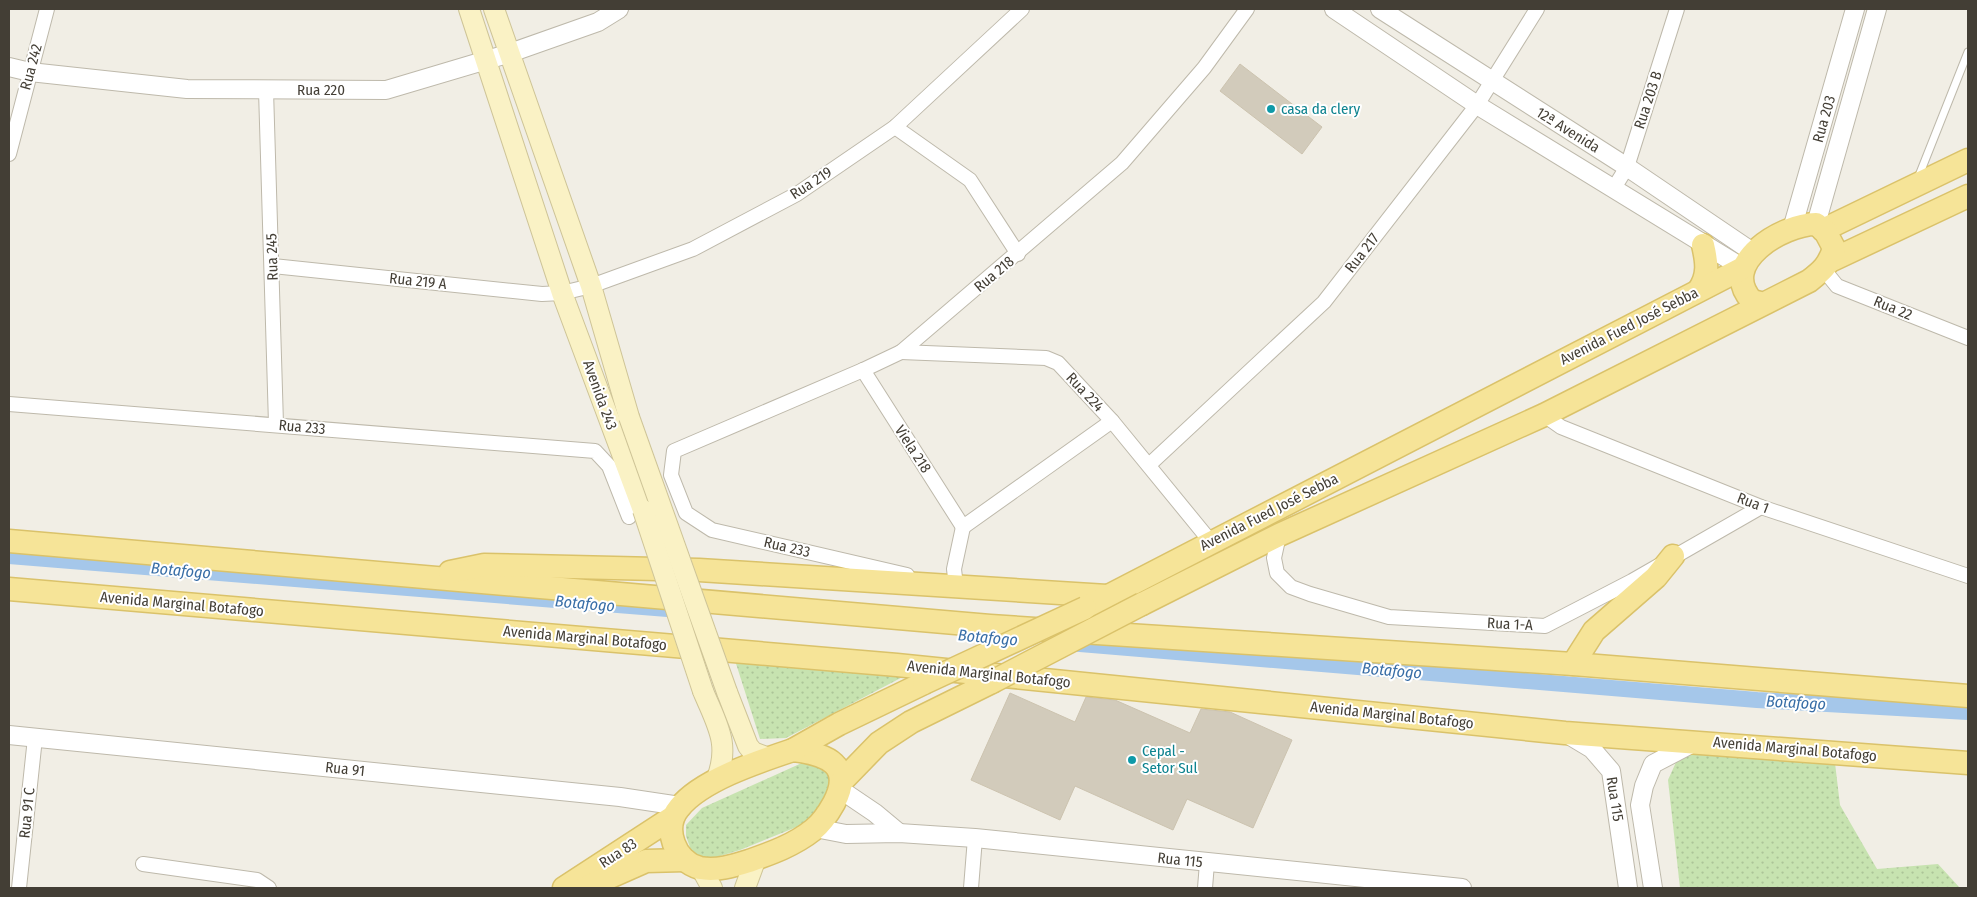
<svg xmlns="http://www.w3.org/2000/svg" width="1977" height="897" viewBox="0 0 1977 897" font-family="'Fira Sans Condensed',sans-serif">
  <defs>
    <pattern id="green-dots" width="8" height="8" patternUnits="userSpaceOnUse" patternTransform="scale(1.25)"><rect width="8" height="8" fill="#c7e3b0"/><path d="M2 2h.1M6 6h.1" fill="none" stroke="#acc498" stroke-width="1.8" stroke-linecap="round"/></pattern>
  </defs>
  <rect width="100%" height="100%" fill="#f1eee5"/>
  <!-- green -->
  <g fill="url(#green-dots)">
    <polygon points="732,651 916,670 786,738 760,739"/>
    <polygon points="1703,744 1835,763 1840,805 1877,869 1938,864 1960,888 1680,888 1668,780 1677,760"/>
    <polygon points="804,762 823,765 831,774 826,799 804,824 740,850 707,860 692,853 686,836 686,825 702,808"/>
  </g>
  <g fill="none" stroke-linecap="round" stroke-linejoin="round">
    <!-- canal -->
    <g stroke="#a5c7ea" stroke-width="16">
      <polyline points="9,556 680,610"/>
      <polyline points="1068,643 1757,700 1968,712"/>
    </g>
  </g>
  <!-- building -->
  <g fill="#d2cbbb" stroke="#ccc3af">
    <polygon points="1240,64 1322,127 1302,154 1220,91"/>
    <polygon points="1010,693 1075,722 1086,697 1115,700 1190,733 1201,709 1230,712 1292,740 1253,828 1187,799 1173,830 1075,786 1060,820 971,780"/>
  </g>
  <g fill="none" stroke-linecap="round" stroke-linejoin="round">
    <defs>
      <polyline id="service" points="1918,178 1968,52"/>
      <g id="minor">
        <polyline points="266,90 276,424"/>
        <polyline points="895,127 970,180 1018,254"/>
        <polyline points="9,154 47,9"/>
        <polyline points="1614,188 1627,167 1677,9"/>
        <polyline points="273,266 542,294 562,293 591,286 693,249 797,194 895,127 1022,9"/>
        <polyline points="1824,270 1837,286 1968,338"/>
        <polyline points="901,352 1046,358 1058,363 1112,421 1211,542"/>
        <polyline points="863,370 963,527"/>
        <polyline points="9,404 595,451 609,466 629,517"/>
        <polyline points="1544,415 1561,427 1761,507 1968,576"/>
        <polyline points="1149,465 1324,302 1477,105 1537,9"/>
        <polyline points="963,527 1112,421"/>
        <polyline points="1279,535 1274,558 1277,573 1291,587 1310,594 1389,617 1545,626 1632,581 1761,507"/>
        <polyline points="907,575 712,530 686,513 671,475 674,451 863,370 901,352 1122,163 1204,68 1247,9"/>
        <polyline points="950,585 956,586 954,569 963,527"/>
        <polyline points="143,864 257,880 269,888"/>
        <polyline points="19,888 35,738"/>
        <polyline points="971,888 975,838"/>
        <polyline points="1205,888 1207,863"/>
      </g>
      <g id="tertiary">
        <polyline points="1334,9 1477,105 1743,268"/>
        <polyline points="1380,9 1627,167 1754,253"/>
        <polyline points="9,67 30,72 187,89 386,90 510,53 598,22 619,9"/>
        <polyline points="1816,224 1877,9"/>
        <polyline points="1792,229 1855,9"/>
        <polyline points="1567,734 1592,749 1611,771 1628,888"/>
        <polyline points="9,735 620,797 680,806"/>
        <polyline points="841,790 875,813 899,833"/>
        <polyline points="815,828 846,834 899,833 975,838 1462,888"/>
        <polyline points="1653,888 1640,805 1644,786 1653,764 1695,742"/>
      </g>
      <g id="secondary">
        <polyline points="469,9 562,293 643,510"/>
        <polyline points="494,9 591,286 629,417"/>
        <path d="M703 691C717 725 731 744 716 781"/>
        <polyline points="727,692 748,746 753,752 769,758"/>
        <polyline points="701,868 712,888"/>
        <polyline points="745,888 756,858"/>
      </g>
      <g id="primary">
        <polyline points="1823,230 1968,160"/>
        <polyline points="1830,261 1968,196"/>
        <path d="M1699 290C1709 275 1707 262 1703 245"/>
        <polyline points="9,541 990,626 1573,664 1968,696"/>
        <polyline points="450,572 484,565 699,570 1107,596"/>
        <polyline points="9,589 897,665 1565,733 1968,763"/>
        <path d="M1142 604 1279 535 1544 415 1809 281C1822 271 1829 265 1834 248L1825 231 1816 224C1783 224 1717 263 1752 301L1760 303"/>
        <polyline points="1085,608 1743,268"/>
        <polyline points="1573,664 1594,631 1656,577 1673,556"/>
        <path d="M793 750C827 754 854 765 834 803 829 812 822 823 813 830 794 845 772 853 749 861 733 866 717 871 700 868 675 862 662 828 679 808 701 780 760 761 793 750Z"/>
        <polyline points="793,750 839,724 924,683"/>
        <polyline points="843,780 879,743 911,722 992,682"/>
        <polyline points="564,888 673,817"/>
        <polyline points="585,888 646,861 685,860"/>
      </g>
    </defs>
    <!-- service casing -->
    <use href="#service" stroke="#beb9ab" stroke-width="9"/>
    <!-- minor casing -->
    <use href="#minor" stroke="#beb9ab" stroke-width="16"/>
    <!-- tertiary casing -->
    <use href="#tertiary" stroke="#beb9ab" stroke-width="20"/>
    <!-- secondary casing -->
    <use href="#secondary" stroke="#cec497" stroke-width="22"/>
    <!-- primary casing -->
    <use href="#primary" stroke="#dac26a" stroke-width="25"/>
    <!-- service -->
    <use href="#service" stroke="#fff" stroke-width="7"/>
    <!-- minor -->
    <use href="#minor" stroke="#fff" stroke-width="14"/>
    <!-- tertiary -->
    <use href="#tertiary" stroke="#fff" stroke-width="18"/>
    <!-- secondary -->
    <use href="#secondary" stroke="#faf2c5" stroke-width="20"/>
    <!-- primary -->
    <use href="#primary" stroke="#f6e498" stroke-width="22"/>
    <defs>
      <g id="secondary-bridge">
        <polyline points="629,417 727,692"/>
        <polyline points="643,510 703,691"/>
      </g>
      <g id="primary-bridge">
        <polyline points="992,682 1142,604"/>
        <polyline points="924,683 1085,608"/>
      </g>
    </defs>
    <!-- secondary-bridge casing -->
    <use href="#secondary-bridge" stroke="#cec497" stroke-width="22" stroke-linecap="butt"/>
    <!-- primary-bridge casing -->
    <use href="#primary-bridge" stroke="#dac26a" stroke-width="25" stroke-linecap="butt"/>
    <!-- secondary-bridge -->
    <use href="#secondary-bridge" stroke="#faf2c5" stroke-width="20"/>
    <!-- primary-bridge -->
    <use href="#primary-bridge" stroke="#f6e498" stroke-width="22"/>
  </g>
  <!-- markers -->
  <g fill="#0f9aa8" stroke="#fff" stroke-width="2">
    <circle cx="1271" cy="109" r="5"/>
    <circle cx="1132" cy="760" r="5"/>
  </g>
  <g text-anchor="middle" stroke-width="4" stroke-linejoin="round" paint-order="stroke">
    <!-- street labels -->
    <g font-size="15" fill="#433e35" stroke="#fff">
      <text transform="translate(31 67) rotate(-75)" y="5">Rua 242</text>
      <text x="321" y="95">Rua 220</text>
      <text transform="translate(1648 100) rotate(-72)" y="5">Rua 203 B</text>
      <text transform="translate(1824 119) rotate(-74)" y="5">Rua 203</text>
      <text transform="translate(1568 130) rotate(32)" y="5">12ª Avenida</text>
      <text transform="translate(811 183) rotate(-33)" y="5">Rua 219</text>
      <text transform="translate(1362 253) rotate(-52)" y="5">Rua 217</text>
      <text transform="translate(272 257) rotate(-92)" y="5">Rua 245</text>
      <text transform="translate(994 274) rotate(-40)" y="5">Rua 218</text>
      <text transform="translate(418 281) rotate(6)" y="5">Rua 219 A</text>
      <text transform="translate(1893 308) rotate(22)" y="5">Rua 22</text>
      <text transform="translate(1629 326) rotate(-27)" y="5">Avenida Fued José Sebba</text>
      <text transform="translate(1085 392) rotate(47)" y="5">Rua 224</text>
      <text transform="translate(600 395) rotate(70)" y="5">Avenida 243</text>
      <text transform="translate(302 427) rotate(5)" y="5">Rua 233</text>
      <text transform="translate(913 449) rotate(57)" y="5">Viela 218</text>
      <text transform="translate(1753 503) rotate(21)" y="5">Rua 1</text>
      <text transform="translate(1269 512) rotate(-27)" y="5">Avenida Fued José Sebba</text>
      <text transform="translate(787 547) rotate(13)" y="5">Rua 233</text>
      <text transform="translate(182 604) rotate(5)" y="5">Avenida Marginal Botafogo</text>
      <text transform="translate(1510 624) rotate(3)" y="5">Rua 1-A</text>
      <text transform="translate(585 638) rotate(5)" y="5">Avenida Marginal Botafogo</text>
      <text transform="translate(989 674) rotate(6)" y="5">Avenida Marginal Botafogo</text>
      <text transform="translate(1392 715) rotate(6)" y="5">Avenida Marginal Botafogo</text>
      <text transform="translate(1795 749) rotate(5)" y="5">Avenida Marginal Botafogo</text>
      <text transform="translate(345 769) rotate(6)" y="5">Rua 91</text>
      <text transform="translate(1615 799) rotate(81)" y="5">Rua 115</text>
      <text transform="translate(27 813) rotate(-84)" y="5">Rua 91 C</text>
      <text transform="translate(618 853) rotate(-33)" y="5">Rua 83</text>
      <text transform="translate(1180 860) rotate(6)" y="5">Rua 115</text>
    </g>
    <!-- culture labels -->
    <g font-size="15" fill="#0d838f" stroke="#fff" text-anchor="start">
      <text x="1281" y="114">casa da clery</text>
      <text x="1142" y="756">Cepal -<tspan x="1142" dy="17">Setor Sul</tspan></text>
    </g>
    <!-- water labels -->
    <g font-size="16" font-style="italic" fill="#376da6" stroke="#fff">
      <text transform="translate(181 570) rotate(5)" y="6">Botafogo</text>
      <text transform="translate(585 603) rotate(5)" y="6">Botafogo</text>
      <text transform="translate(988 637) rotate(5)" y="6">Botafogo</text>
      <text transform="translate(1392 670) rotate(5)" y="6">Botafogo</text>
      <text transform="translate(1796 702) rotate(3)" y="6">Botafogo</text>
    </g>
  </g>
  <!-- border -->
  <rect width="1977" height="897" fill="none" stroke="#433e35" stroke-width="20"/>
</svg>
